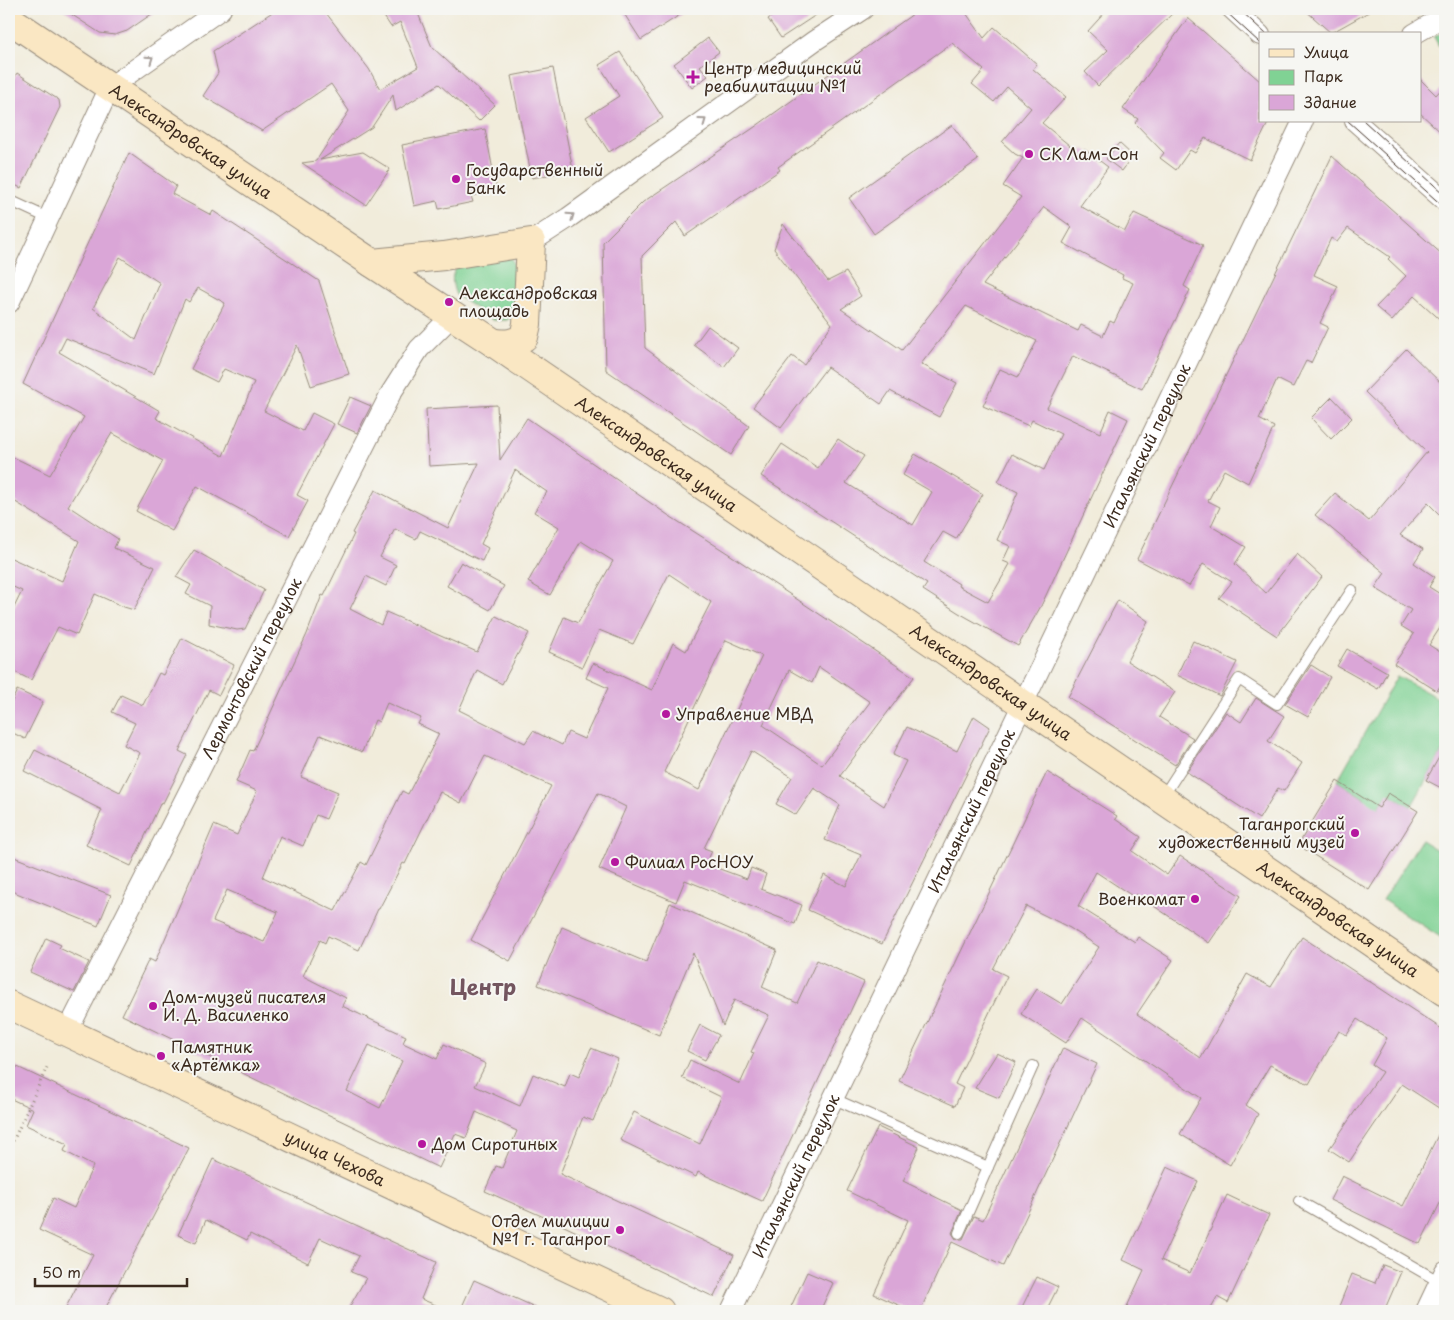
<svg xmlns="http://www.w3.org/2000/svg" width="1454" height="1320" viewBox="0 0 1454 1320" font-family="'Playpen Sans',sans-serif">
  <rect width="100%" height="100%" fill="#f6f6f2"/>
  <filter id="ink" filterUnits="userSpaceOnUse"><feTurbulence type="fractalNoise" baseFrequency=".02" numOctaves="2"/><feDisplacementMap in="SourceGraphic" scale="10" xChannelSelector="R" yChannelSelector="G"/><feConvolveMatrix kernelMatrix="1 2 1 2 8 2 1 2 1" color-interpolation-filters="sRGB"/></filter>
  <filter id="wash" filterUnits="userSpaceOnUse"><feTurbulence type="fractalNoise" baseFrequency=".0096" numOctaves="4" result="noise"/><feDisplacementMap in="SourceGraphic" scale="20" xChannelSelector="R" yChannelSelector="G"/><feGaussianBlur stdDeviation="1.12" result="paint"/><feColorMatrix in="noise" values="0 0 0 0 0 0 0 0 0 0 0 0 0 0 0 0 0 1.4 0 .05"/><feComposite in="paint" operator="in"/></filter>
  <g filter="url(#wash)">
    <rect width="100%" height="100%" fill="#f1ecdb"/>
    <!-- green -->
    <g fill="#80d294" stroke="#5e7e59">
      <polygon points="1445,31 1445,42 1439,46 1434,37"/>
      <path d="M509 256C520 265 516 303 512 316L507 320H493L456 295C440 255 482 260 509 256Z"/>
      <polygon points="1397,676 1445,702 1445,747 1411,807 1388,793 1371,821 1364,798 1337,781"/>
      <polygon points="1421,840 1445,855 1445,940 1383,900"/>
    </g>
    <g id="blocks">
      <!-- building -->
      <g fill="#daa6d7" fill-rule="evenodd">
        <polygon points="63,9 159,9 127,31 115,35 100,33"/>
        <polygon points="277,9 323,9 369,69 380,89 418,67 400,22 391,27 379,9 421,9 417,11 432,47 495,105 479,121 439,84 396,111 393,95 372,127 320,160 363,152 390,169 366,205 302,163 316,161 349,111 331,84 262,131 203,96 218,73 213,51"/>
        <polygon points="621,9 689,9 641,40"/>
        <polygon points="783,9 825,9 781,38 768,19"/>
        <path d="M920 9H963L984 38 994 27 1037 64 1033 69 1066 97 1042 123 1080 154 1084 149 1108 167 1080 206 1125 231 1134 213 1203 245 1184 286 1190 290 1142 389 1073 356 1047 408 1100 433 1110 410 1128 419 1041 606 1018 646 959 613 923 590 927 584 761 476 782 444 818 468 838 439 864 456 846 483 913 525 932 492 903 475 915 454 983 494 956 539 943 532 924 562 959 584 958 586 988 602 1010 564 1003 561 1010 546 997 540 1018 492 998 482 1012 454 1044 470 1061 434 1032 420 1029 426 983 406 1000 369 1018 377 1037 341 966 306 921 364 957 383 939 417 890 391 881 404 827 367 781 428 753 407 792 356 804 365 832 324 774 249 783 224 828 281 846 272 861 296 841 309 902 350 1021 197 1003 186 1023 158 1015 154 1002 142 1031 108 1007 87 994 102 972 84 984 70 952 43 778 167 780 170 685 236 676 222 642 256 645 348 749 426 731 455 606 370 603 242 643 202 752 129ZM1044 207 1072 227 1063 243 1123 275 1122 278 1133 283 1114 323 1110 321 1103 336 1081 325 1078 331 983 285Z"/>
        <polygon points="1108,9 1177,9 1098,86 1085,72 1108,50 1088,31"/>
        <polygon points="1304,9 1374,9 1331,33"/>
        <polygon points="1188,18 1260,81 1260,121 1269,121 1250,160 1205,138 1195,153 1190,150 1176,170 1160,158 1164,153 1135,123 1138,119 1123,109"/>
        <polygon points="708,38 719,52 700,66 708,76 692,88 674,64"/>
        <polygon points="620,52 663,118 609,152 586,117 619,96 599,65"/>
        <polygon points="553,68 573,170 532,178 511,76"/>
        <polygon points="17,73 59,100 60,107 21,188 9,182 9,86"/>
        <polygon points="1420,79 1436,95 1445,85 1445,136 1420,113"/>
        <polygon points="952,125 978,160 874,234 849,198"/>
        <polygon points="485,129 497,191 471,196 473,202 439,209 437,201 414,206 402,145"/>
        <polygon points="1119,143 1133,156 1122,171 1106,159"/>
        <path d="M129 153 176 186 172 194 211 215 213 211 319 281 349 374 311 386 297 345 264 411 303 431 312 413 334 424 297 495 308 501 289 536 197 486 172 531 136 511 163 461 112 433 68 506 118 539 114 548 155 567 134 610 124 607 95 594 77 635 58 627 31 680 9 669V618L22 591 9 585V557L62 581 79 541 9 498V455L50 475 84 417 23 384ZM120 257 160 283 136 340 93 308ZM198 288 225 303 191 369 217 382 224 369 254 382 223 456 156 418 160 411 59 352 66 338 154 374 185 299 189 302Z"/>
        <polygon points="1332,156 1445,257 1445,324 1414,296 1392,321 1376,307 1406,276 1388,259 1390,257 1348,228 1337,242 1331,238 1314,275 1338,286 1320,323 1328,327 1311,363 1306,361 1293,387 1277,379 1259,419 1274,427 1248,483 1224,470 1208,501 1220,507 1211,526 1246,547 1235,564 1266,593 1297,554 1322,577 1277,636 1219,598 1232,582 1203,564 1189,586 1137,559"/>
        <polygon points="708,326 738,348 724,367 694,345"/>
        <polygon points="1406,349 1445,387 1445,520 1428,503 1400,535 1423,549 1414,563 1435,577 1429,587 1445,597 1445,620 1429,645 1445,655 1445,678 1437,691 1394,664 1414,634 1401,626 1411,610 1375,588 1385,573 1315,515 1335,493 1369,521 1427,452 1365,392"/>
        <polygon points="350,397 371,406 357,433 337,424"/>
        <polygon points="1332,397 1352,418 1331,439 1311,418"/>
        <path d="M497 405 500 460 527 418 668 515 732 556 914 677 840 776 884 806 906 761 893 755 907 727 957 751 974 716 990 727 882 944 808 910 824 875 846 886 861 855 825 840 840 805 814 788 796 815 776 804 792 777 751 751 704 848 712 851 706 864 747 879 751 868 766 874 761 889 802 905 795 924 685 880 676 902 599 869 626 807 598 793 510 961 471 940 551 786 485 756 461 803 440 792 405 864 403 863 379 909H378L359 950 328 936 325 943 320 940 303 976 346 998 342 1006 406 1036 403 1043 437 1059 444 1044 486 1064 475 1086 520 1106 533 1074 565 1087 570 1073 579 1077 591 1048 618 1059 593 1121 583 1117 560 1174 734 1255 714 1297 562 1225 485 1191 496 1166 502 1168 517 1131 476 1112 466 1138 455 1134 439 1168 122 1015 149 959 155 962 214 825 237 835 257 791 236 782 250 750 253 751 307 634 322 595 324 596 354 534 352 533 375 490 448 528 479 463 429 466 426 409ZM515 470 547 492 534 512 559 527 528 582 550 595 581 541 613 561 578 623 564 617 549 652 582 667 599 630 633 644 669 574 711 602 686 651 673 643 652 690 593 663 586 678 608 688 584 739 568 732 562 745 533 731 525 743 459 710 477 670 502 684 529 633 496 616 477 652 386 612 381 625 350 609 366 576 386 586 396 565 380 557 395 529 416 539 420 531 482 561 488 548 481 544ZM726 640 762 656 699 790 664 772ZM819 667 870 702 822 765 763 725 789 670 812 683ZM387 703 421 718 418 724 439 734 408 794 402 791 366 865 361 862 335 911 263 877 280 836 303 846 316 815 326 819 338 792 301 777 320 735 362 752 375 720 379 722ZM227 890 278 912 264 942 213 921ZM369 1045 402 1061 380 1108 347 1091Z"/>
        <polygon points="194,550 264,590 245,629 237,630 209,624 210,606 186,594 191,585 176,577"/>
        <polygon points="461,562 504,586 490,610 447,586"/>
        <polygon points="1118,600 1148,621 1127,661 1175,692 1159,717 1193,738 1175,765 1068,697"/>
        <polygon points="182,638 234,665 219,695 209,690 179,751 187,755 163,803 161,802 131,866 86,845 102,810 24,771 35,750 120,792 140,753 124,745 135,723 112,712 121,695 143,705 159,673 163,675"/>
        <polygon points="1193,641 1237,662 1220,696 1177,675"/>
        <polygon points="1347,649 1387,672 1378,689 1337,666"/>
        <polygon points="1311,665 1330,677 1308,717 1285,704"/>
        <polygon points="17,690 43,702 25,739 9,731 9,708"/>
        <polygon points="1256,698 1284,716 1268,741 1302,763 1284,791 1278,788 1259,819 1187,772 1226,712 1241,722"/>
        <polygon points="1445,747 1445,790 1426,780"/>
        <polygon points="1047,772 1117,816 1115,819 1141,837 1132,851 1167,875 1180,856 1241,896 1209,943 1136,894 1134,897 1096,872 1078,906 1135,942 1138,937 1173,960 1137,1014 1201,1058 1247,974 1271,987 1302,937 1445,1031 1445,1112 1402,1084 1349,1162 1329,1149 1382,1072 1372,1065 1387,1038 1357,1019 1347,1035 1339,1031 1309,1084 1270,1065 1246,1105 1258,1114 1230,1165 1180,1134 1201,1098 1082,1018 1066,1043 1021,1014 1037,989 1062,1004 1099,947 1070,928 1026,906 993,969 1007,976 955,1084 963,1088 955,1106 899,1081"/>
        <polygon points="1337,781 1379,808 1388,793 1418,811 1369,890 1298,845"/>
        <polygon points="9,855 111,895 98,926 9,890"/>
        <polygon points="670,903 777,950 762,987 797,1003 817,960 864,982 762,1201 698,1172 696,1177 620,1140 634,1112 700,1144 721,1097 682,1078 690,1060 740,1084 754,1053 751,1052 769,1015 734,1000 723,1026 693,953 659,1035 538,985 562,927 646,962"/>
        <polygon points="46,938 61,945 59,948 89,962 74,992 30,972"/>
        <polygon points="700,1025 719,1035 705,1060 687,1051"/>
        <polygon points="1063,1048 1097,1064 1003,1266 952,1242 920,1311 912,1311 874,1294 908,1220 847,1191 878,1127 919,1147 903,1181 962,1210 952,1233 956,1239 963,1239 974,1216 983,1220"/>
        <polygon points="997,1053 1016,1062 999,1098 975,1088"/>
        <polygon points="9,1063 189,1148 104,1311 64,1311 93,1255 39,1230 53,1198 74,1208 93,1166 64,1151 67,1144 26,1125 33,1109 9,1098"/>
        <polygon points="1445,1121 1445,1193 1420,1244 1330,1200 1342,1176 1403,1206"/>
        <polygon points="213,1159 436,1262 421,1299 450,1311 347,1311 366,1278 351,1272 359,1256 320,1238 308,1263 250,1234 247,1240 206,1220 196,1243 178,1235"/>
        <polygon points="1167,1167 1198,1181 1161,1260 1190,1273 1227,1195 1269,1215 1228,1303 1217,1297 1209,1311 1180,1311 1166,1304 1163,1311 1125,1311 1144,1270 1123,1260"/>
        <polygon points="1383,1265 1401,1272 1384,1311 1337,1311 1352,1274 1375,1283"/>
        <polygon points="807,1272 833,1283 820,1311 789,1311"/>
        <polygon points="1037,1277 1058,1287 1046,1311 1020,1311"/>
        <polygon points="474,1280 544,1311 460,1311"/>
      </g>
    </g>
  </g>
  <g filter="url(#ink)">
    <use href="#blocks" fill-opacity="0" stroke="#968b7c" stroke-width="1"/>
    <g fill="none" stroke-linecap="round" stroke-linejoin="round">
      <defs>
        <g id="lane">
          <polyline points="9,200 48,218"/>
          <polyline points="1162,798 1239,679 1277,704 1352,590"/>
          <polyline points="832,1098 988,1167 1033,1066"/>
          <polyline points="1299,1201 1440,1282"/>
          <polyline points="959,1233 988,1167"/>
        </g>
        <g id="street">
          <polyline points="1232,9 1260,35"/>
          <polyline points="1414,34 1445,16"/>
          <polyline points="1355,121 1445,201"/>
          <polyline points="531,242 568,218 814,41 863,9"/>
          <polyline points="9,303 110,87 221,9"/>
          <path id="s1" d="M67 1032 391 393 419 349 452 316"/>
          <path id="s2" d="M731 1311 1303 121"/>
          <polyline points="1426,1311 1445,1271"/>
        </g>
        <g id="secondary">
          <path id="s3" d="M9 19 372 263 494 343 1445 992"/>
          <path d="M372 263 444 256 531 242 527 324 524 337C514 344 506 344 494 343"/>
          <path id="s4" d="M9 1005 660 1311"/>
        </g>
      </defs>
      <!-- lane casing -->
      <use href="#lane" stroke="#968b7c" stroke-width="12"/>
      <!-- street casing -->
      <use href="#street" stroke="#968b7c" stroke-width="22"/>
      <!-- secondary casing -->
      <use href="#secondary" stroke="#968b7c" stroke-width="30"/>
      <!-- path -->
      <polyline stroke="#968b7c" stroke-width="3" stroke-dasharray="1 4" stroke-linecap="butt" points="9,1150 48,1065"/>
      <!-- lane -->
      <use href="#lane" stroke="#fff" stroke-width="10"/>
      <!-- street -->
      <use href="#street" stroke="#fff" stroke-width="20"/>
      <!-- secondary -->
      <use href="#secondary" stroke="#fae7c3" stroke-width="28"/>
      <!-- tram -->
      <g stroke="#3b2a1e" stroke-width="1">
        <polyline points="1223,9 1260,43"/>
        <polyline points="1239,9 1266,34"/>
        <polyline points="1348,121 1445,208"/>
        <polyline points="1364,121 1445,195"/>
      </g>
    </g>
    <!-- one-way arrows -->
    <defs><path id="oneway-chevron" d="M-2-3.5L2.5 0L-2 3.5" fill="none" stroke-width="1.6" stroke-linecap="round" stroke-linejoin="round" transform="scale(1.25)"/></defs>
    <g stroke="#a79f9a">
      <use href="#oneway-chevron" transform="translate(150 59) rotate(-35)"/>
      <use href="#oneway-chevron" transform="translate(703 121) rotate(-36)"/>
      <use href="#oneway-chevron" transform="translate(571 216) rotate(-35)"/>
    </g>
  </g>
  <!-- markers -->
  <g fill="#b5179e" stroke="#f6f6f2" stroke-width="2">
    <path d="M690.5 69.5h5v5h5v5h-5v5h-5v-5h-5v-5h5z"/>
    <circle cx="1029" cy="154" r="5"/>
    <circle cx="456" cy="179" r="5"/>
    <circle cx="449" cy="302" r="5"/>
    <circle cx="666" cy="714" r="5"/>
    <circle cx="1355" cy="833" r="5"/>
    <circle cx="615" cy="862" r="5"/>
    <circle cx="1195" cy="899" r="5"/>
    <circle cx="153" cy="1006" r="5"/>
    <circle cx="161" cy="1056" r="5"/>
    <circle cx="422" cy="1144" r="5"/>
    <circle cx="620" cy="1230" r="5"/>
  </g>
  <g text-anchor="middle" stroke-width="4" stroke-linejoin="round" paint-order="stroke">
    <!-- poi labels -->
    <g font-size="16" fill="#3b2a1e" stroke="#f6f6f2" text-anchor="start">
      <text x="704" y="74">Центр медицинский<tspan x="704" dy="18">реабилитации №1</tspan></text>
      <text x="1039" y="160">СК Лам-Сон</text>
      <text x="466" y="176">Государственный<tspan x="466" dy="18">Банк</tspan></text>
      <text x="459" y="299">Александровская<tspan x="459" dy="18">площадь</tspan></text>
      <text x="676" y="720">Управление МВД</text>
      <text x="1345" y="830" text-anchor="end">Таганрогский<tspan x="1345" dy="18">художественный музей</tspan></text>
      <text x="625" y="868">Филиал РосНОУ</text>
      <text x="1185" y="905" text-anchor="end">Военкомат</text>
      <text x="163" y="1003">Дом-музей писателя<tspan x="163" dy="18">И. Д. Василенко</tspan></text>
      <text x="171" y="1053">Памятник<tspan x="171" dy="18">«Артёмка»</tspan></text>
      <text x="432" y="1150">Дом Сиротиных</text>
      <text x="610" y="1227" text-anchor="end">Отдел милиции<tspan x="610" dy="18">№1 г. Таганрог</tspan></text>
    </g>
    <!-- street labels -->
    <g font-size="16" fill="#3b2a1e" stroke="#f6f6f2">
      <text dy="6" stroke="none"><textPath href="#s3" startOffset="219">Александровская улица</textPath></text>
      <text dy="6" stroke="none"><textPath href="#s2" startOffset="960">Итальянский переулок</textPath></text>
      <text dy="6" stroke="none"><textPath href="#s3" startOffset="780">Александровская улица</textPath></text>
      <text dy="6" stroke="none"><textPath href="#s1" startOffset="408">Лермонтовский переулок</textPath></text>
      <text dy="6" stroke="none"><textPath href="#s3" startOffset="1185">Александровская улица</textPath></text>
      <text dy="6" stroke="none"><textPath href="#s2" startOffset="555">Итальянский переулок</textPath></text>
      <text dy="6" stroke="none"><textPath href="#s3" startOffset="1605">Александровская улица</textPath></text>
      <text dy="6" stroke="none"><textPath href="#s4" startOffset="360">улица Чехова</textPath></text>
      <text dy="6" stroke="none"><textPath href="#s2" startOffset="150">Итальянский переулок</textPath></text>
    </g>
    <!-- district labels -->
    <g font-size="21" font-weight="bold" fill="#73555f" stroke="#f6f6f2">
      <text x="483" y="995">Центр</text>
    </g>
  </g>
  <!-- margin -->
  <rect width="1454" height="1320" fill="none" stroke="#f6f6f2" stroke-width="30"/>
  <!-- legend -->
  <rect x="1259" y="32" width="162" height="90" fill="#f6f6f2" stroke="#aba49d"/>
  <rect x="1269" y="49" width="25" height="8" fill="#fae7c3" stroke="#aba49d"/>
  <text x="1304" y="58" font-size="15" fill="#3b2a1e">Улица</text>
  <rect x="1269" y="70" width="25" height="15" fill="#80d294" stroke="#aba49d"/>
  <text x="1304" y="82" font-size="15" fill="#3b2a1e">Парк</text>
  <rect x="1269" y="95" width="25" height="15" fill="#daa6d7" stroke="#aba49d"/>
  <text x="1304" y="108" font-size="15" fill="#3b2a1e">Здание</text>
  <!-- scale -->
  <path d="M35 1278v8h152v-8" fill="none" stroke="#3b2a1e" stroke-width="2.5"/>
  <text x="42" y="1278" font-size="15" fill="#3b2a1e" stroke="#f6f6f2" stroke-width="4" paint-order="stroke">50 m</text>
</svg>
